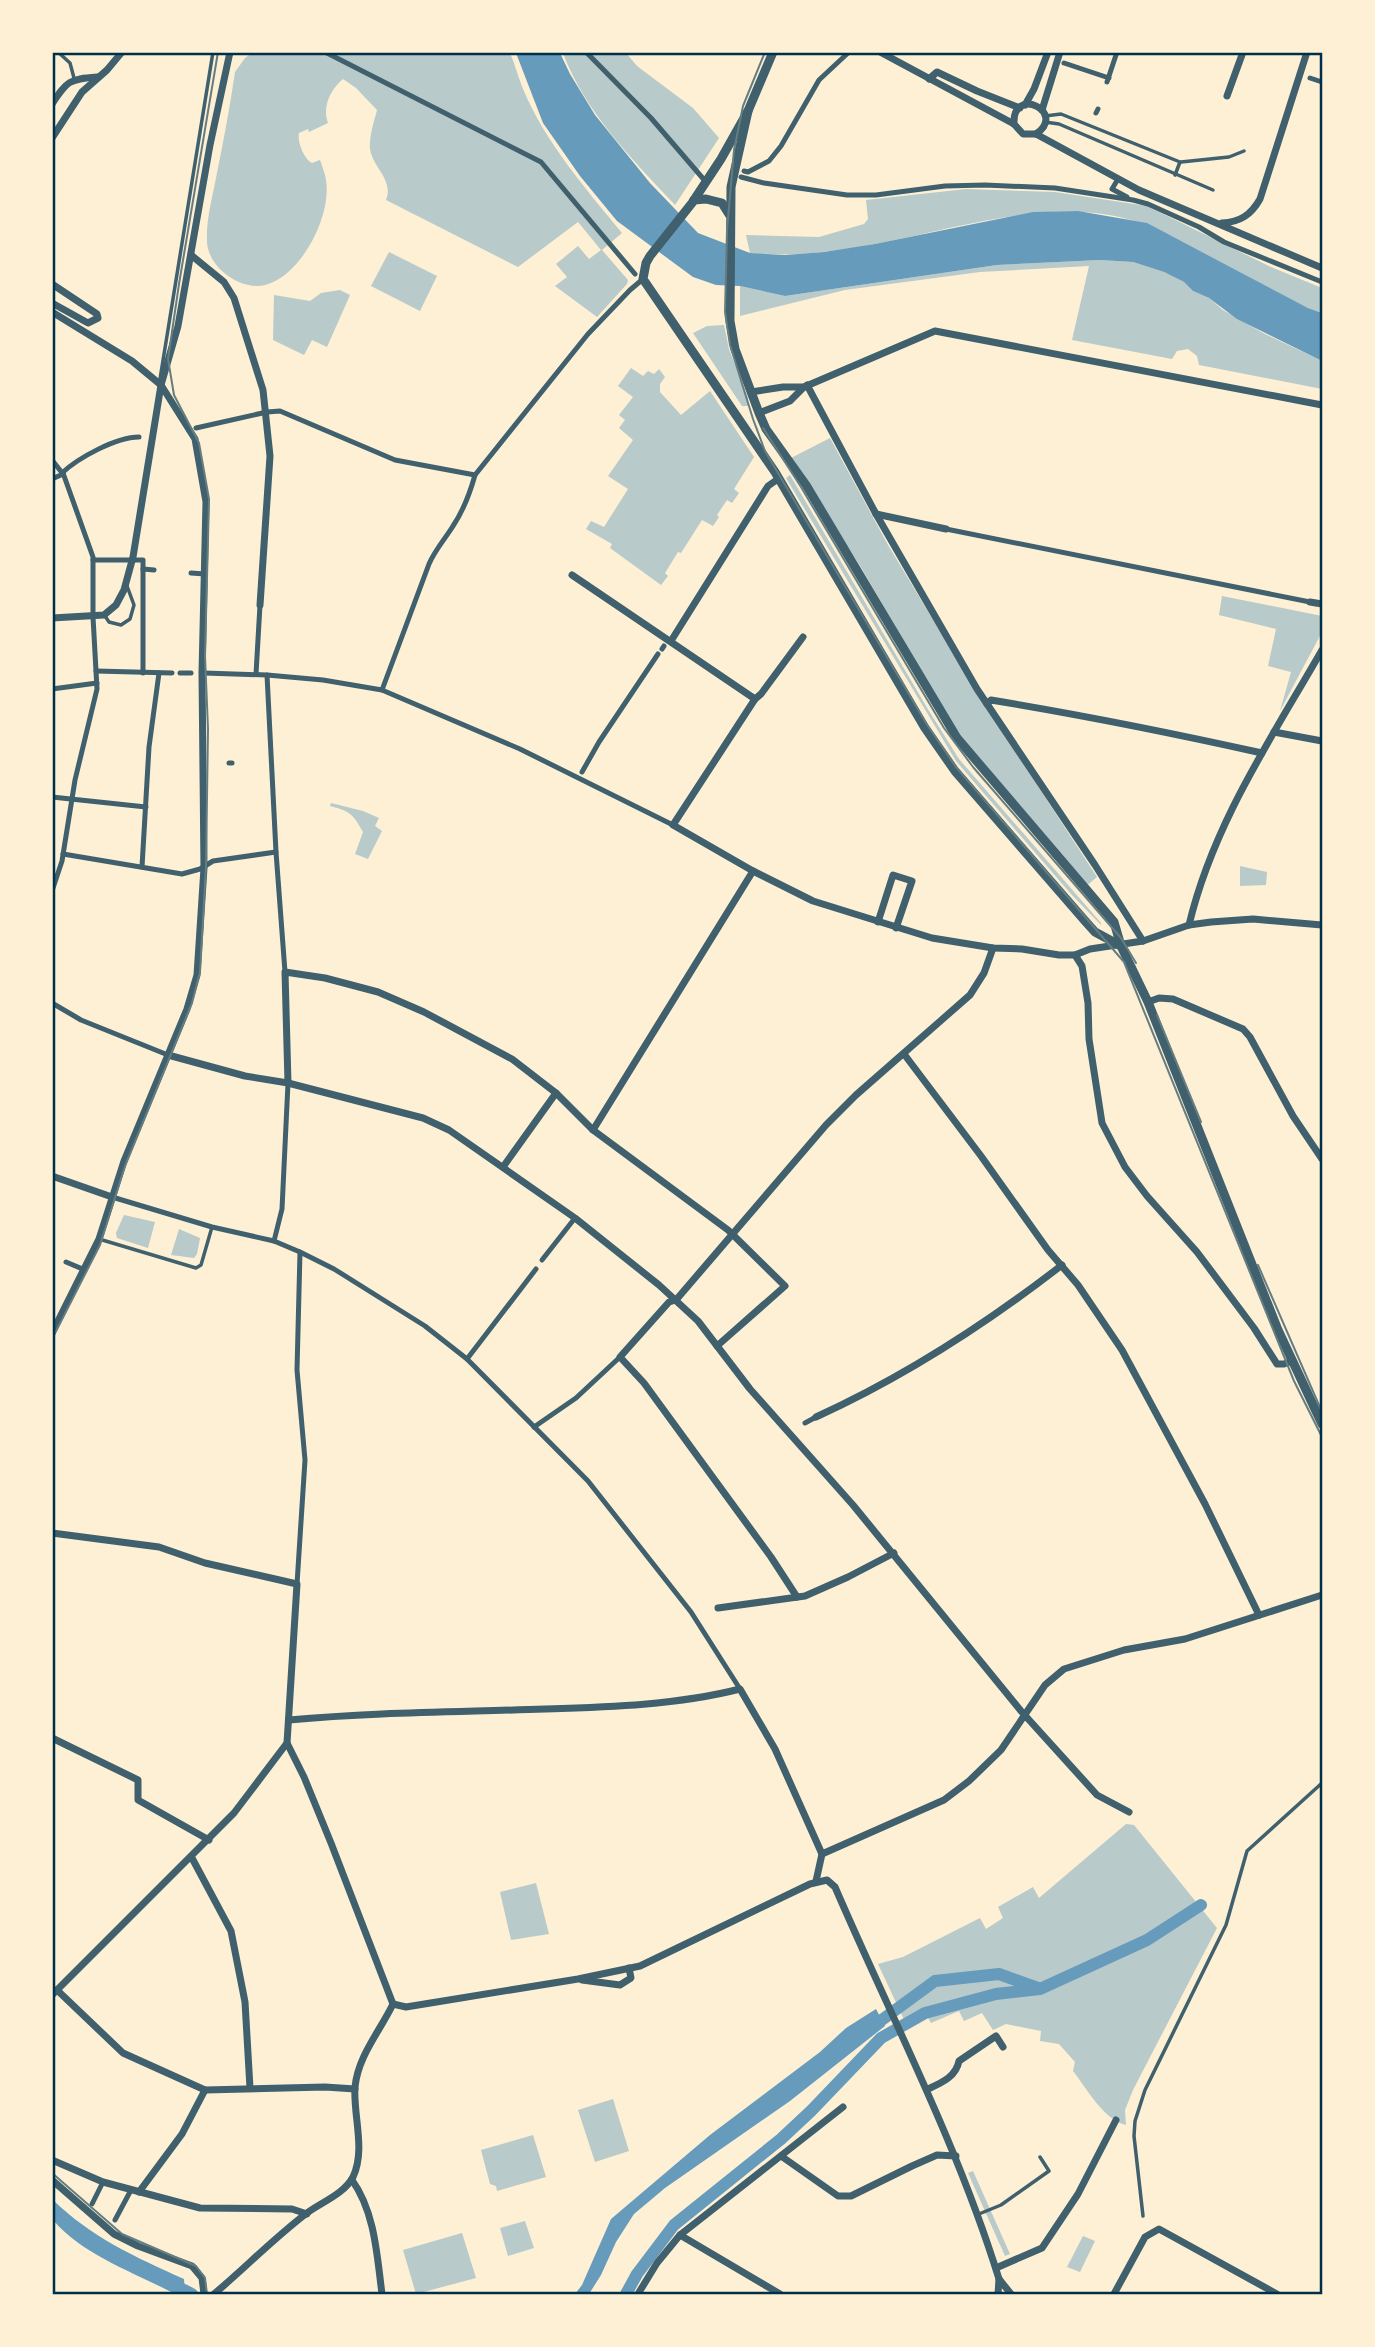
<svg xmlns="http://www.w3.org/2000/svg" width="1375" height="2347" viewBox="0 0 1375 2347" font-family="'Sofia Sans Condensed',sans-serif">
  <rect width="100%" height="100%" fill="#fdf0d5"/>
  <!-- green -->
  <g fill="#b9caca">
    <path d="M253 52 510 53C515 64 518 77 523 89 545 142 586 189 622 233L602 250 628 280 627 284 597 317 555 286 567 277 556 264 578 246 589 259 601 250 578 222 518 267 386 200C394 180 373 168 370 149 369 136 374 122 377 110L356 88 343 79C330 90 322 107 328 123L309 132 308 129 299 133C297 142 304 159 312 163L320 160C322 166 325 173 326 180 332 216 301 276 265 285 240 291 208 267 207 242 206 220 212 199 216 178 223 143 230 107 235 72L245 58Z"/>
    <path d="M563 53H626L637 66 693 108 719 138 675 205C632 159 585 112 563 53Z"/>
    <path d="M966 189 1055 192 1147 206 1271 267 1322 288V313L1308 308C1267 287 1227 265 1186 244 1167 234 1148 224 1127 219 1067 203 1009 216 949 228 883 243 818 259 750 253L746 235 819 237 864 224 868 219 866 200Z"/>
    <polygon points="389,252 437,276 420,311 371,286"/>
    <polygon points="1100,260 1133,262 1164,272 1184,282 1193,291 1209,298 1223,310 1263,333 1322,361 1322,389 1199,365 1197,356 1188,349 1177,351 1172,359 1072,340 1089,266 980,272 845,290 740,316 740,286 785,296 997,265"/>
    <polygon points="340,290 350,295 327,347 312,340 304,355 273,340 274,295 310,301 321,293"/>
    <polygon points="724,325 729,349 748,398 748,406 742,406 693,333 707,326"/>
    <polygon points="631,368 643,376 648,371 654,374 659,369 665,377 660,384 660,392 681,415 710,391 754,457 734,489 739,493 732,503 727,500 717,515 719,517 713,526 702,520 681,553 678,552 665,573 668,576 661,585 610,548 612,544 586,529 591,521 604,527 628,489 608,476 633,440 619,428 625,420 619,415 633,397 618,386"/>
    <polygon points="830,438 888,545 974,688 1097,877 1084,888 967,749 859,564 791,458"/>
    <polygon points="790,475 929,711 959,759 1101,923 1101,925 1071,894 956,761 786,478"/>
    <polygon points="1222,596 1322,616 1322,632 1280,711 1291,672 1268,666 1276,629 1219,615"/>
    <path d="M331 803 363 811 379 818 375 826 382 831 368 859 355 854 363 832C353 814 350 811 330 806Z"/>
    <polygon points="1240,866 1267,872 1266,885 1240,886"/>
    <polygon points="124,1215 155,1222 148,1248 117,1238 116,1233"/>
    <polygon points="179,1229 200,1238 197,1254 194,1258 171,1255"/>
    <path d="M1126 1824 1134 1825 1217 1928 1133 2090 1125 2110 1126 2125C1104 2120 1087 2089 1073 2071L1075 2062 1059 2044 1040 2041 1041 2031 1006 2024 993 2030 982 2013 964 2021 959 2011 931 2023 927 2016 907 2026 878 1964 903 1957 980 1918 986 1929 1003 1918 998 1907 1033 1887 1039 1898Z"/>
    <polygon points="536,1883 549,1934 511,1940 500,1892"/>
    <polygon points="613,2099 629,2151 595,2162 578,2110"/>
    <polygon points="533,2135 546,2177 497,2191 496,2186 490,2184 481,2150"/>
    <polygon points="973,2171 1010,2254 1005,2256 968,2173"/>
    <polygon points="525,2221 534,2248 508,2256 500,2228"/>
    <polygon points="462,2233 476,2278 416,2294 403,2250"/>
    <polygon points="1083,2236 1095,2241 1080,2272 1067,2267"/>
  </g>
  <!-- water -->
  <g fill="#669bbc">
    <polygon points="516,53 560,53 570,74 595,115 650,183 698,233 750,253 785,255 824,252 875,244 1033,212 1078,211 1147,223 1308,308 1322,313 1322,361 1237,319 1209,298 1193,291 1184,282 1164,272 1133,262 1100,260 997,265 785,296 740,286 716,285 693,277 617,221 580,176 543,123"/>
    <polygon points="876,2009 885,2026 790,2101 665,2188 634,2214 616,2242 601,2275 589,2294 575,2294 582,2285 611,2219 710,2135 820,2052 846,2028"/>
    <path d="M53 2200C91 2237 135 2257 184 2279L185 2294H175C134 2272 84 2256 53 2220Z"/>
  </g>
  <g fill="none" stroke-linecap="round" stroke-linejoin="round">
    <!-- canal -->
    <g stroke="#669bbc" stroke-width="12">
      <polyline points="868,2030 935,1981 999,1974 1038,1988"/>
      <polyline points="170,2283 192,2294"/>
      <polyline points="626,2294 637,2274 674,2225 781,2139 811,2111 881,2038 925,2013 996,1994 1040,1989 1147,1940 1201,1905"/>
    </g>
    <!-- service -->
    <g stroke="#3f606c" stroke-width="3.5">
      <polyline points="58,52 70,63 74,78"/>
      <polyline points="1045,116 1061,114 1180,162 1175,175"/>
      <polyline points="1045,122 1059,124 1213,190"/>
      <polyline points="1181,162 1229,157 1244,151"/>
      <polyline points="160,379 213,52"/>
      <polyline points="105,616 109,622 121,625 130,619 134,605 127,586"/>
      <polyline points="99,1239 196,1268 201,1265 212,1227"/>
      <polyline points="979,2214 1001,2205 1049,2171 1040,2157"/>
      <polyline points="1143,2216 1134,2136 1135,2121 1145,2090 1226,1925 1247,1851 1322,1783"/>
    </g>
    <!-- pedestrian -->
    <g stroke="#3f606c" stroke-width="5">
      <polyline points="325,52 541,162 635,274"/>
      <polyline points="586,52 651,118 706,182"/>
      <polyline points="1064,63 1109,78"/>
      <polyline points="1310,78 1322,82"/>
      <polyline points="1107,82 1117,52"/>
      <polyline points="1096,113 1098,109"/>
      <polyline points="744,171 748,172 769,161 781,146 819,80 849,52"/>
      <polyline points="741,177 764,183 847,195 876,195 945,186 985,185 1055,188 1133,200 1148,204 1199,227 1224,242 1322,282"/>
      <polyline points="1118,179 1112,189 1127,197"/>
      <polyline points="196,428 267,412 280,411 395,460 475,475"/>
      <polyline points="52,460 63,474"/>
      <path d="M62 473C78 458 116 437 139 437"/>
      <polyline points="52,479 63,474"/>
      <polyline points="946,529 1310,602"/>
      <polyline points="93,560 143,560 143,673"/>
      <polyline points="143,569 154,570"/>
      <polyline points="191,573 205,574"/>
      <polyline points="662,649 664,646"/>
      <polyline points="96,671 172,673"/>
      <polyline points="180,673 191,673"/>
      <polyline points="204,673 267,675 323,680 382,690 520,749 673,825"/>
      <polyline points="256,674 260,605"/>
      <polyline points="267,675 276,852 285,972"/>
      <polyline points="52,689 97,683"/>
      <path d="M382 690 429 564C435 550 445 539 453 526 463 511 470 493 475 475L588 334 630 290 643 279"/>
      <polyline points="229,763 232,763"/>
      <polyline points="582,772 599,742 658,654"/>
      <polyline points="52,797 146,807"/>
      <polyline points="63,854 182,874 200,869 213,861 276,852"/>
      <polyline points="142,867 149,747 159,673"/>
      <polyline points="52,891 62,861 75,780 97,689 93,617 93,557 63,473"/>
      <polyline points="52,1003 81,1020 168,1055"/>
      <polyline points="112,1197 212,1227 274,1241 300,1252 334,1269 425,1326 467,1359 588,1481 691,1612 740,1689"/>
      <polyline points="274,1241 282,1209 288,1083"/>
      <polyline points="542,1260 575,1218"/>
      <polyline points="66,1262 85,1270"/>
      <polyline points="467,1359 536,1269"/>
      <polyline points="805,1423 816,1417"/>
      <polyline points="534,1427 576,1398 620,1357"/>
      <polyline points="297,1584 305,1460 297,1370 300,1252"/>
      <polyline points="92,2204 103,2182"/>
      <polyline points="115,2220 131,2190"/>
    </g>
    <!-- minor -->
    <g stroke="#3f606c" stroke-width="7">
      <polyline points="880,52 1014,124 1023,134 1036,134 1139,190 1322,268"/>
      <polyline points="929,79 937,72 977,91 1020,108"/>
      <polyline points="1227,96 1243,52"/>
      <path d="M52 104C67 81 69 79 97 77"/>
      <polyline points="1025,105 1034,89 1048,52"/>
      <polyline points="1042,110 1060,52"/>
      <path d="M1014 124C1012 85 1068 112 1036 134"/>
      <polyline points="52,138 82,92 107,70 122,52"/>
      <path d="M1222 223C1240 222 1251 215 1260 199L1307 52"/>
      <polyline points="191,255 224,282 234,298 263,390 270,456 260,605"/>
      <polyline points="52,284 97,314 98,318 88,323 52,303"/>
      <polyline points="52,312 132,361 161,385 195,439 206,502 202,673 204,868 197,975 187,1009 124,1161 99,1239 52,1333"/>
      <polyline points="807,385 876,514 977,689 1095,865 1143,941"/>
      <polyline points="751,392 783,387 804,387"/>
      <polyline points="759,413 790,401 804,387 935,331 1322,405"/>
      <polyline points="876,514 946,529"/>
      <polyline points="572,575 755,699"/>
      <polyline points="1310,602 1322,604"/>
      <polyline points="52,618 104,615 116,605 124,590 133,557 161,385 178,326 210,145 230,52"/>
      <polyline points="803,637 761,694 755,699 673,825 753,871 813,901 932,938 993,948 1022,949 1059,955 1075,955 1090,949 1143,941 1189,925 1211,922 1253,919 1322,925"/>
      <polyline points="671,641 768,486 778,479"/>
      <path d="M987 704 991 700C1082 715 1172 733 1262 753"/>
      <polyline points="1274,732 1322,741"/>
      <polyline points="878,922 893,875 912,881 896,928"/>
      <path d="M1189 925C1213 824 1271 739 1322 650"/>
      <polyline points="1075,955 1082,966 1088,1003 1089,1039 1102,1123 1125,1167 1147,1196 1197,1252 1254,1328 1277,1364 1284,1364 1292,1361"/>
      <polyline points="1148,1002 1159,998 1173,999 1243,1029 1250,1037 1293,1116 1322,1159"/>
      <polyline points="904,1054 981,1156 1048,1250 1078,1285 1122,1350 1205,1504 1259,1615"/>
      <polyline points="168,1055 245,1076 288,1083 423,1118 449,1130 575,1218 659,1285 698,1321 750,1389 853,1505 1021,1711 1097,1795 1129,1812"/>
      <polyline points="288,1083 285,972 325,978 378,992 424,1012 512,1059 556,1093 593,1130 728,1230 785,1286 717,1346"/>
      <polyline points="593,1130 753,871"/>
      <polyline points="503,1167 556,1093"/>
      <polyline points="52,1176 112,1197"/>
      <path d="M816 1417C904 1377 986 1324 1062 1265"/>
      <polyline points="52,1533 159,1547 205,1563 297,1584 287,1743 304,1777 331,1843 393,2004"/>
      <polyline points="797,1597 771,1557 644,1383 620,1357 669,1302 676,1300 826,1125 856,1095 970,995 984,973 993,948"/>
      <polyline points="718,1608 805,1596 848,1577 894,1553"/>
      <path d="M289 1720C374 1712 459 1712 545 1709 610 1707 677 1705 740 1689L775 1749 822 1854"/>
      <polyline points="52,1738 138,1780 138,1800 209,1840"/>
      <polyline points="822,1854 944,1800 969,1781 1001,1750 1045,1685 1064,1669 1124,1650 1185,1639 1322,1595"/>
      <polyline points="192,1858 231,1931 245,2002 250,2088"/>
      <polyline points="816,1881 822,1854"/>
      <polyline points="582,1980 620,1985 631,1978 629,1968"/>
      <polyline points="57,1990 123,2053 205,2090 325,2087 355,2089"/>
      <polyline points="52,1995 234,1813 287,1743"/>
      <path d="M393 2004 406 2007 578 1979 640 1966 810 1884 827 1880 835 1887C891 2017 957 2143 999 2279L1011 2294"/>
      <path d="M928 2089C941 2083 956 2077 959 2061L996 2036 1003 2047"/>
      <polyline points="781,2156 838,2196 851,2196 912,2166 937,2155 956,2156"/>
      <polyline points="52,2160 103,2182 200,2208 292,2209 307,2214"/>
      <polyline points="52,2180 114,2234 138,2246 192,2266 202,2278 204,2294"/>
      <path d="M352 2180C375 2212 377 2256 382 2294"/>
      <polyline points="139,2192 182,2134 205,2090"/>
      <polyline points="680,2235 780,2294"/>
      <polyline points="996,2268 1042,2248 1078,2194 1116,2120"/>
      <path d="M214 2294C245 2268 274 2238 307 2213 322 2202 344 2194 353 2177 366 2150 353 2115 355 2087 358 2056 380 2031 393 2004"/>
      <polyline points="638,2294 657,2263 680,2235 843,2107"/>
      <polyline points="998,2294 999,2279"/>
      <polyline points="1114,2294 1145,2237 1159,2229 1277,2294"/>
    </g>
    <!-- tertiary -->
    <g stroke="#3f606c" stroke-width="9">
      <polyline points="773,52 748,111 721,159 692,203 650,256 646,263 643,279 775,472 925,728 955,771 1086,922 1095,932 1121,946"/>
      <polyline points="748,111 731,187 730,321 735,349 759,413 766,429 806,485 957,738 1114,922 1121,946 1148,1002 1278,1330 1322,1424"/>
      <polyline points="694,200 706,199 722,203 729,214"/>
    </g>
    <!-- tram -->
    <g stroke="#657d81" stroke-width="2">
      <polyline points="765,52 743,106 734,150 727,230 725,312 730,345 753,419 765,451 926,723 956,767 1124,962 1294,1381 1322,1437"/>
      <polyline points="763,428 801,487 944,728 973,767 1121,938 1136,963"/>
      <polyline points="1157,1015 1201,1122"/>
      <polyline points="1258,1265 1322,1412"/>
      <polyline points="52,1339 100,1245 125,1166 192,1003 200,972 206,866 208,729 205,656 209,499 199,443 174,395 168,359 179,284 218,52"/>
      <polyline points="52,2173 122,2234 196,2266 205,2278 207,2294"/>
    </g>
  </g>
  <!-- border -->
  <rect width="1375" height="2347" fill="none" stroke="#fdf0d5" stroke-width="108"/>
  <rect x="54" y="54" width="1267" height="2239" fill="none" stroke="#003049" stroke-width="2.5"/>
</svg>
